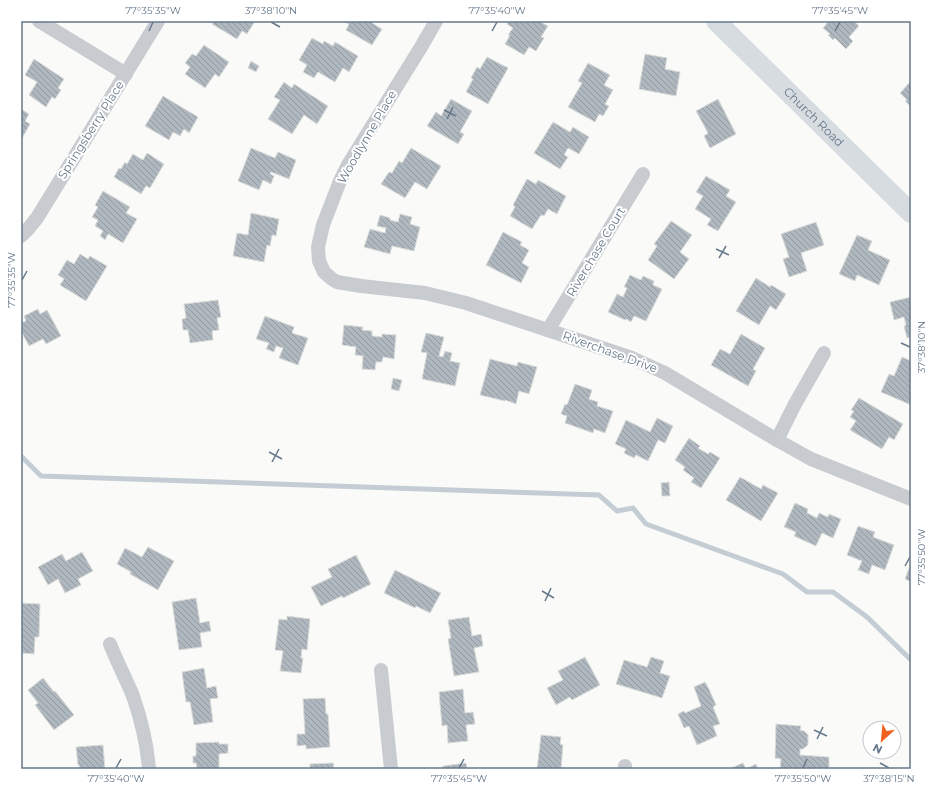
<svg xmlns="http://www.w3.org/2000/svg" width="932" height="790" viewBox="0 0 932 790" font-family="Montserrat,sans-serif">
  <defs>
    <pattern id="building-back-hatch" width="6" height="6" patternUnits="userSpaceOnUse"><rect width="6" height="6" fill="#b0b8bf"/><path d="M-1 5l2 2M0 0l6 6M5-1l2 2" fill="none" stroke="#939aa1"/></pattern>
  </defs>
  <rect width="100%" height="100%" fill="#fafaf8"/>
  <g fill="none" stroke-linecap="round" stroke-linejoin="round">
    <!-- stream -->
    <polyline stroke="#c3cdd3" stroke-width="5" points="21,456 41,476 599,495 617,511 633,508 646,524 783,574 807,592 833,592 867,617 911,660"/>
  </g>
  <!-- building -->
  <g fill="url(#building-back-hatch)" stroke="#dcdcda">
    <polygon points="214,21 255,21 247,34 242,31 237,39 212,24"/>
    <polygon points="343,21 374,21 372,23 382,29 372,45 346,30 349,24"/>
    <polygon points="509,21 539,21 548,26 541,37 544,38 536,51 529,47 524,55 505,44 510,35 508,35 513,28 507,24"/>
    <polygon points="829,21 854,21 859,26 849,37 853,41 846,49 835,38 833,40 828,35 830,34 823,28"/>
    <polygon points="312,38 323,44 324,41 333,46 335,42 358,56 349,72 343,68 335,82 318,72 314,78 303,72 307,65 299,60"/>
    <polygon points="204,45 229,62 219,77 215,74 205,88 185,74 190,67 185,63 192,54 196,56"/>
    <polygon points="645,54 667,58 665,69 680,72 676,96 639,89"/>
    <polygon points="487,57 508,68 488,104 466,92 473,79 471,78 477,67 480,69"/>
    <polygon points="34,59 64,79 58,88 61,90 55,99 52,97 46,107 29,95 37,82 25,75"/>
    <polygon points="251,61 259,66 256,72 248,68"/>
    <polygon points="588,63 610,75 604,85 613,90 605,104 609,106 603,116 599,114 595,122 568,107 582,83 578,81"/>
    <polygon points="911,81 911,107 905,101 907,100 900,93"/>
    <polygon points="284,82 292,88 294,84 328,106 317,124 304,115 292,134 268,119 280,100 274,97"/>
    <polygon points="163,96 198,117 189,133 184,129 180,136 173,132 169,140 145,126"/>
    <polygon points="451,99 472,111 460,132 464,134 458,144 427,126 436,112 441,116"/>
    <polygon points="718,99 736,134 710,148 704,136 708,133 696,111"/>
    <polygon points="21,109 29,114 25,121 30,124 21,140"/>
    <polygon points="553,122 570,132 573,127 589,137 579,154 568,148 564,155 568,157 560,169 534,153"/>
    <polygon points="251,148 275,158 278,152 296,160 289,179 271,172 270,174 274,176 271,184 263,180 259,190 238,181"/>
    <polygon points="411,148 441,166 427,189 415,182 405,198 381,184 389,172 392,173 399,161 402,163"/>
    <polygon points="147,153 164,164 150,188 146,186 141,194 114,177 119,168 121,169 125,162 127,164 133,154 143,160"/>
    <polygon points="706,176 730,190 726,196 736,202 718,231 707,225 711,219 695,209 703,196 696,192"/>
    <polygon points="527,179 536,184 538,180 566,196 557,214 548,209 544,216 541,215 532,229 510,216 515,207 513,205"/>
    <polygon points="103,191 130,207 126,213 137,219 123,243 108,234 105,240 100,236 103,231 95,226 98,220 92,217 98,207 95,205"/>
    <polygon points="251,213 279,219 276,236 272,235 270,246 267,245 264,262 233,256 237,233 248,235"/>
    <polygon points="400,214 412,217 410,224 420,227 414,251 392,246 390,254 364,247 370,229 385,233 386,228 377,226 380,215 390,218 390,220 398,222"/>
    <polygon points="671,221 692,235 680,252 689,259 674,279 648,260 657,246 654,244"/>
    <polygon points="816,222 824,245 801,253 807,271 789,277 783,259 789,257 781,234"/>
    <polygon points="503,232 522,242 520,245 529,250 522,263 529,267 521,283 486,265"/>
    <polygon points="857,235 872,241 868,250 890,260 879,285 857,275 855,281 839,274"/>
    <polygon points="80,254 88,259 90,256 107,266 86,301 60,285 64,279 58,275 67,260 74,264"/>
    <polygon points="630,275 641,280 643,276 654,281 653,285 662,289 646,321 634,316 631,322 626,319 625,320 608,312 617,294 623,297 627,288 624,287"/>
    <polygon points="756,278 770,287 771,285 786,294 776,310 770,306 759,325 736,311"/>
    <polygon points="911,297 911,337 907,338 904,326 906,325 904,317 894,320 890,302"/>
    <polygon points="218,300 221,317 217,318 219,330 212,331 213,340 190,343 188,330 183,330 182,319 186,318 184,304"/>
    <polygon points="38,309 40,314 47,310 61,336 46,344 43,339 29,346 21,331 21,323 26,321 24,316"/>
    <polygon points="265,316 294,327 292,333 308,338 298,365 279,358 283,348 276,346 274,352 266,349 269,343 256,339"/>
    <polygon points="344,325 363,327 362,330 372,331 372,336 382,337 382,334 396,335 394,359 383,357 382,362 376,362 375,370 362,369 363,356 355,355 356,347 342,345"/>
    <polygon points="426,333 444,337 439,356 443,357 445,351 452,353 450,361 460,363 455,386 422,379 427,353 421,352"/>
    <polygon points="741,334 765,348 753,369 756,371 748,386 711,365 720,349 730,354"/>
    <polygon points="902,357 911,361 911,405 881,392 889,374 894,376"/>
    <polygon points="490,359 517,366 518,362 537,367 529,394 519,391 516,404 505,400 505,401 480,395"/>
    <polygon points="393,378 402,380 399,391 391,389"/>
    <polygon points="575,384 592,390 589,399 598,402 597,406 613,411 605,433 594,429 593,433 565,423 567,416 561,414 565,404 567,405"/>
    <polygon points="859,398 903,424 894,440 889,437 882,449 850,430 856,421 850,417 854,411 851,410"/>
    <polygon points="657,418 673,426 665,443 658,440 648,461 636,455 634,458 624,453 626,449 615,444 626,420 650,432"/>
    <polygon points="689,438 700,446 698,448 708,454 710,452 720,458 701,488 691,482 694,478 683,470 685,467 675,460"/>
    <polygon points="740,477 761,489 763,485 778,493 761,521 726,500"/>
    <polygon points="669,482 670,496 662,496 661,483"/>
    <polygon points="795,503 808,509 807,513 817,518 819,513 828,517 829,514 841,519 833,538 822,533 816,546 794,536 796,532 784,527"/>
    <polygon points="858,526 875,532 873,537 894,545 885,570 872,565 869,574 858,570 862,561 847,555"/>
    <polygon points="148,547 174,561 158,590 130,574 131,572 117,564 125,548 142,557"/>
    <polygon points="82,552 93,571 78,579 81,585 65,593 58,579 48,585 38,567 62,554 66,561"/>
    <polygon points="356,555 371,584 343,598 342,596 321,606 311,587 332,577 328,569"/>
    <polygon points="911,563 911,582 905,579"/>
    <polygon points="395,570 441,593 430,613 416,606 415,608 384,593"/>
    <polygon points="196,598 200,623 209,621 211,631 200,633 202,647 179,650 172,602"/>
    <polygon points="21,603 40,604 39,637 35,637 34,654 21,653"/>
    <polygon points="287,616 310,619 307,650 302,649 301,658 303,658 301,673 280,671 283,651 275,650 279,619 287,620"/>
    <polygon points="469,617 472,636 481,634 483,646 474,648 479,672 454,676 448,639 451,638 448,620"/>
    <polygon points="585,657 600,685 572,700 570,697 556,705 547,688 563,680 558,671"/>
    <polygon points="651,657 664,661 660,673 670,676 662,698 616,684 624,660 647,667"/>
    <polygon points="204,668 207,688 216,686 218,698 210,699 213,722 194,725 190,702 186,702 182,672"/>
    <polygon points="43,678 54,692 55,691 74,715 54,730 35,705 38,703 28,690"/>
    <polygon points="705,682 709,689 716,705 713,707 720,724 713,726 717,736 697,745 689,726 684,728 678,714 684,711 685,713 701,706 694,687"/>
    <polygon points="463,689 465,713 473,712 475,724 466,725 468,741 448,743 447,725 442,726 439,692"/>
    <polygon points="325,698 326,714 328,714 330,747 306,749 306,745 297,746 297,734 305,734 303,699"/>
    <polygon points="776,724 801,726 800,730 804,731 808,735 808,745 803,749 800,749 800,755 829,757 829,769 780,769 781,759 775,758"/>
    <polygon points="541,735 561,737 560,744 563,745 561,769 537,769"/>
    <polygon points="219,742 219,744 228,744 228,753 219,754 219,769 197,769 196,763 193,763 193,756 196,756 196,743"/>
    <polygon points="103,745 105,769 80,769 79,765 78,765 76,747"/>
    <polygon points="333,763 334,769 310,769 310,764"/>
    <polygon points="466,763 467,769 443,769 443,766"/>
    <polygon points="743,763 746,769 729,769"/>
    <polygon points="756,764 758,769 746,769"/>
  </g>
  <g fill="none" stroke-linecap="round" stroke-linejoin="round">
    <!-- street -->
    <g stroke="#c8cbd0" stroke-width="14">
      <polyline points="39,21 126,74"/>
      <polyline points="436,21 421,47 348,165 340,181 323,225 318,247 319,261 324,272 332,279 337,282 361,286 425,293 466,303 632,358 665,373 777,440 811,459 911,499"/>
      <polyline points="21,236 28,229 37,218 158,21"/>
      <polyline points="548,330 643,174"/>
      <polyline points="777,440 795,404 824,353"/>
      <path d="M110 644C117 662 126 679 133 696 141 719 147 744 149 769"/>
      <polyline points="381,670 391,769"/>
      <polyline points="625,766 625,769"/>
    </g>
    <!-- secondary -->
    <path stroke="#d6dce0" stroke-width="20" id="s1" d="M716 21 911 213"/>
  </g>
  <!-- ticks -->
  <path fill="none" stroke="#66788b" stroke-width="1.5" d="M271 22 280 27M149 31 153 22M492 31 497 22M835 31 840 22M444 110 456 116M447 119 453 107M716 249 729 255M719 258 726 246M22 280 27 271M901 343 910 347M269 452 282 459M272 462 279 449M905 566 910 557M542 591 554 598M545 601 551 588M814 730 827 736M817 739 823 727M880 763 889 768M116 768 121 759M459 768 464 759M803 768 807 759"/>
  <g text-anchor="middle" stroke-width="4" stroke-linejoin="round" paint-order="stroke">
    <!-- street labels -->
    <g font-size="12" fill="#66788b" stroke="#fff">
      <text dy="4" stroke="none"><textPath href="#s1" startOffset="137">Church Road</textPath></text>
      <text transform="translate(91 130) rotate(-58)" y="4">Springsberry Place</text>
      <text transform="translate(367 137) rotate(-60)" y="4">Woodlynne Place</text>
      <text transform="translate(596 252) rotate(-59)" y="4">Riverchase Court</text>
      <text transform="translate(610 352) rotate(20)" y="4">Riverchase Drive</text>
    </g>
  </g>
  <!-- border -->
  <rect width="932" height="790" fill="none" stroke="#ffffff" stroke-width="44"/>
  <!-- north arrow -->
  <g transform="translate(882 740) rotate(207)"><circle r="19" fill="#ffffff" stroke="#c2c9d1"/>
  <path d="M0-3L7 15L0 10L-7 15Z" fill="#f2601f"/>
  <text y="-6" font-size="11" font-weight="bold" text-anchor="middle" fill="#66788b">N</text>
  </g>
  <rect x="22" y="22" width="888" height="746" fill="none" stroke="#66788b" stroke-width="1.5"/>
  <g font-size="10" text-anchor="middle" fill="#66788b">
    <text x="153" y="14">77°35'35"W</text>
    <text x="271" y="14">37°38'10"N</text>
    <text x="497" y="14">77°35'40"W</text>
    <text x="840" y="14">77°35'45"W</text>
    <text transform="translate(11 280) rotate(-90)" y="4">77°35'35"W</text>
    <text transform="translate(921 347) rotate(-90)" y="4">37°38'10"N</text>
    <text transform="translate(921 557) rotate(-90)" y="4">77°35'50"W</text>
    <text x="116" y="782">77°35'40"W</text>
    <text x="459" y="782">77°35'45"W</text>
    <text x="803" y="782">77°35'50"W</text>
    <text x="889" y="782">37°38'15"N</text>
  </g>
</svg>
